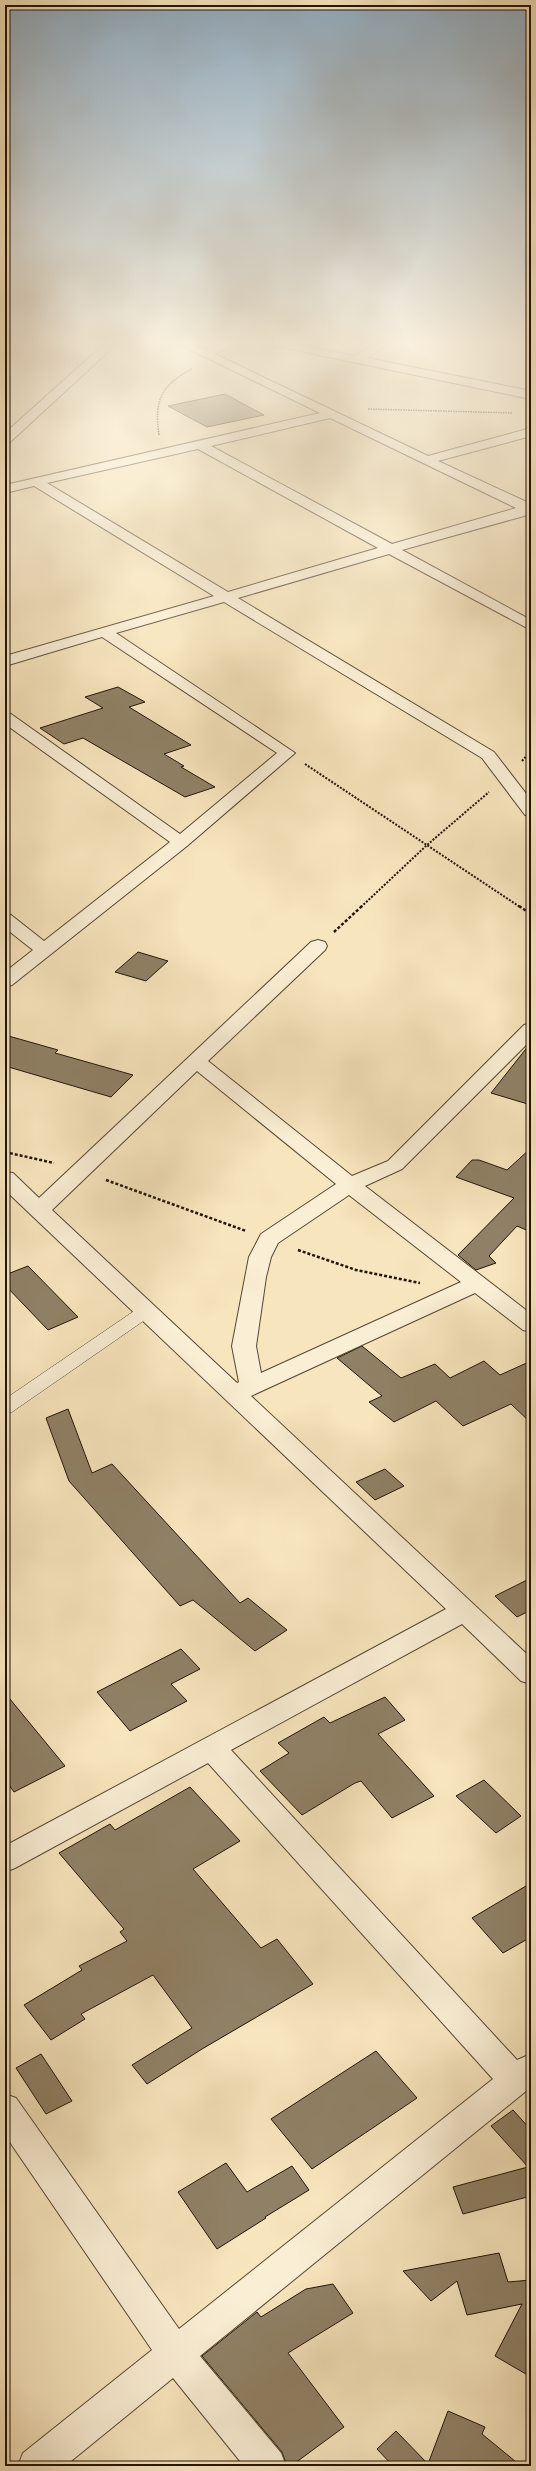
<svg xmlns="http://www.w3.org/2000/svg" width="536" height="2471" viewBox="0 0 536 2471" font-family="'IM FELL Great Primer',serif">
  <rect width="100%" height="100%" fill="#f7e5bd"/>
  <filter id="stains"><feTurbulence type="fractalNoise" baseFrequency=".005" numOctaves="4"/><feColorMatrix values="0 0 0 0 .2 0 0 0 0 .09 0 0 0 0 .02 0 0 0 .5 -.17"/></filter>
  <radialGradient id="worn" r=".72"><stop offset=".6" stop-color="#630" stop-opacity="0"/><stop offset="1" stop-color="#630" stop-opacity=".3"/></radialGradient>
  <!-- building -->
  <g fill="#908166" stroke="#211407">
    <polygon points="225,394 264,415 207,427 168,406"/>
    <polygon points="118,687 145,702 129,707 191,745 164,754 184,766 181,767 215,787 185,797 83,738 64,744 40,728 103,708 85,697"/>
    <polygon points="138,952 168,961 146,981 115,972"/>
    <polygon points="5,1035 58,1050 55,1053 133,1075 111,1097 5,1066"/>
    <polygon points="531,1042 531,1105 491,1093 529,1045"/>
    <polygon points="531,1148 531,1232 517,1226 489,1256 496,1263 476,1270 458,1255 514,1198 456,1177 472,1160 479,1160 507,1170"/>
    <polygon points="28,1266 78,1317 48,1330 5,1285 5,1275"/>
    <polygon points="362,1346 401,1378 435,1364 450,1378 484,1361 500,1375 531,1361 531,1423 511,1404 463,1426 436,1401 394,1422 369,1402 382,1396 337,1358"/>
    <polygon points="68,1409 92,1473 112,1464 240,1603 248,1598 287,1630 255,1651 193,1600 180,1606 69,1481 46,1418"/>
    <polygon points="385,1469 404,1486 375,1500 356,1482"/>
    <polygon points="531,1578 531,1610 517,1617 495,1596"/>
    <polygon points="181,1649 200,1669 171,1684 187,1701 130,1731 97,1692"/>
    <polygon points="5,1693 65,1766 14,1792 5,1780"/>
    <polygon points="385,1697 405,1720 378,1734 434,1796 392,1818 361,1781 355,1783 302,1815 260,1771 289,1753 278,1743 324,1717 330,1723"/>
    <polygon points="484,1780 521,1816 496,1833 456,1796"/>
    <polygon points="190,1787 240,1841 193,1869 261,1948 277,1939 313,1984 202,2049 147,2084 132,2065 192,2028 153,1975 81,2014 85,2019 51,2040 24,2005 82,1970 79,1966 127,1941 120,1932 124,1929 59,1853 110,1824 115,1830"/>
    <polygon points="531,1883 531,1937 503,1953 472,1918"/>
    <polygon points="376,2051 417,2098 312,2169 271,2119"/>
    <polygon points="41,2054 72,2101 46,2114 16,2068"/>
    <polygon points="513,2110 531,2130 531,2196 463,2214 453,2187 528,2167 491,2126"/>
    <polygon points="226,2163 247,2192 292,2166 309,2190 265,2217 266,2218 217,2249 178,2192"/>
    <polygon points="499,2253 508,2282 531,2280 531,2377 495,2356 522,2304 467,2315 457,2281 431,2301 403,2271"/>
    <polygon points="333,2284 353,2313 288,2353 344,2427 291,2466 287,2466 282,2452 202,2356 257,2312 261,2317 306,2289"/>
    <polygon points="448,2411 485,2427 482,2434 521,2466 393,2466 377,2449 396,2431 428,2464"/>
  </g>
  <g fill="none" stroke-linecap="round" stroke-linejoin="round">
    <defs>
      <polygon id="service" points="146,1305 152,1307 155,1311 152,1315 12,1412 5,1414 5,1399 140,1307"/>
      <g id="minor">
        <polygon points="110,339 122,339 9,443 5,444 5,433"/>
        <path d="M168 339H182L206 350 231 339H244L243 341 215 354 428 456 531 428V436L438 461 531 504V514L402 550 531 620V630L389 554 238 598 494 752 531 800V816L525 815 482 758 224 602 116 633 295 753 187 846 12 985 5 987V972L33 950 5 928V914L11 915 44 941 170 842 5 724V712L11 714 180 834 277 753 102 637 5 666V656L214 596 34 486 5 493V485L320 413ZM330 418 516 508 392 544 211 446ZM198 449 378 548 228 592 47 483Z"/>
        <polygon points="250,339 270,339 355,356 385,339 397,339 367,358 531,391 531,399 256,342"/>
        <path d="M318 940 325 942 327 946 325 950 208 1061 352 1176 388 1161 524 1025 531 1023V1040L402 1169 365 1186 531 1314V1332L523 1330 475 1293 251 1396 531 1658V1684L521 1681 462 1624 231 1750 517 2060 531 2054V2087L200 2356 281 2453 286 2466H244L173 2378 65 2466H18L23 2453 152 2350 5 2135V2094L16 2098 179 2329 493 2079 208 1763 15 1868 5 1872V1846L446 1609 5 1190V1172L13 1173 39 1198 311 942ZM197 1071 336 1184 261 1234 249 1257 232 1346 239 1382 237 1383 52 1210ZM349 1195 461 1282 261 1373 256 1346 266 1277 271 1257 278 1243Z"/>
      </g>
      <polygon id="tertiary" points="5,339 57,339 51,342 5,343"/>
    </defs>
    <!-- service casing -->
    <use href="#service" stroke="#564834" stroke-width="1"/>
    <!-- minor casing -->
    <use href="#minor" stroke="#564834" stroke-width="2"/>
    <!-- tertiary casing -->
    <use href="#tertiary" stroke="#564834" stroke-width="2"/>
    <!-- path-far2 -->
    <g stroke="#211407" stroke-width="1.5" stroke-dasharray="1.5 1" stroke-linecap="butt">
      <polyline points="368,409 513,413"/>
      <path d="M159 435C154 399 161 386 193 368"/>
    </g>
    <!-- path-far1 -->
    <g stroke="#211407" stroke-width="2" stroke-dasharray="2 1.5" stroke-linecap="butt">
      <polyline points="522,761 531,751"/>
      <polyline points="305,764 520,907"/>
      <polyline points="361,907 427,845 489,792"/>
    </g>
    <!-- path -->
    <g stroke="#211407" stroke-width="2.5" stroke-dasharray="3 2" stroke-linecap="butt">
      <polyline points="519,906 531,914"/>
      <polyline points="334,932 362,906"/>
      <polyline points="5,1152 54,1163"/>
      <polyline points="106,1180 246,1231"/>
      <polyline points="298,1250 356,1270 420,1283"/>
    </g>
    <!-- service -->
    <use href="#service" fill="#faeed4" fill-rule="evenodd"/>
    <!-- minor -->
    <use href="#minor" fill="#faeed4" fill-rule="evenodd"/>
    <!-- tertiary -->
    <use href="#tertiary" fill="#faeed4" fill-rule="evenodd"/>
  </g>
  <!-- sky -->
  <linearGradient id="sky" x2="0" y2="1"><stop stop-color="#91abbe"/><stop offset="0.5" stop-color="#fbf3e1"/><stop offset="1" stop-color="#fbf3e1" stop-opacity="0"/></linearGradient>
  <rect width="536" height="684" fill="url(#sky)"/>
  <!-- margin -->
  <rect width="536" height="2471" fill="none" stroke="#f7e5bd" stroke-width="20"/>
  <rect x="6" y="6" width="524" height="2459" fill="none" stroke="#211407" stroke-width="2"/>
  <rect x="10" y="10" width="516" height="2451" fill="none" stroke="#211407"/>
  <rect width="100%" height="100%" filter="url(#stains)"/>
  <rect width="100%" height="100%" fill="url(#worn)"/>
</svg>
